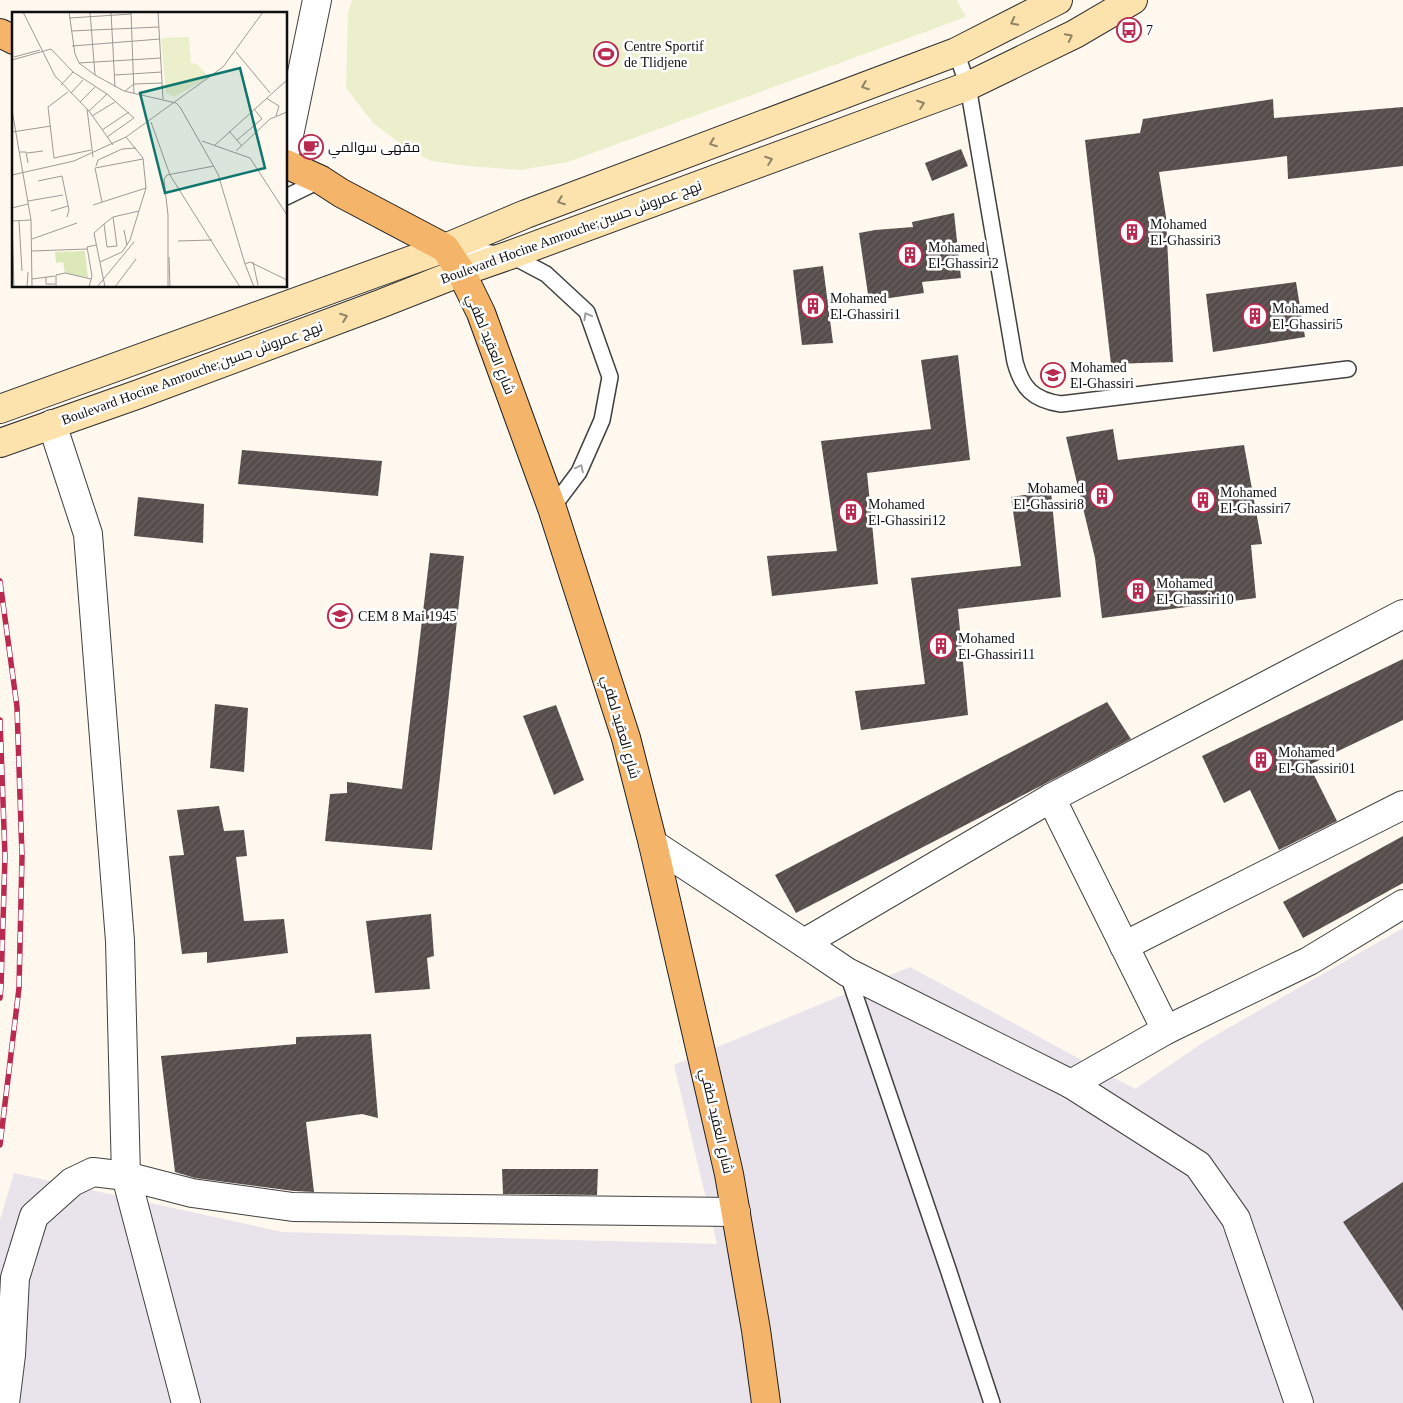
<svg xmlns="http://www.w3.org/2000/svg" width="1403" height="1403" viewBox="0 0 1403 1403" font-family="'Times New Roman',Cairo,serif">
  <defs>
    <pattern id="building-hatch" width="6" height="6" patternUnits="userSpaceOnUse" patternTransform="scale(1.25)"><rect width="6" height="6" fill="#564d4b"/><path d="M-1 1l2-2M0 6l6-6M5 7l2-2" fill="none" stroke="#696261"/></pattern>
  </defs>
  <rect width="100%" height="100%" fill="#fef8ef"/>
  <!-- industrial -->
  <polygon fill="#e9e3ec" points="1403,928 1403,1403 0,1403 0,1220 14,1173 282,1232 717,1244 674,1065 910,967 1135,1089 1204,1042"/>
  <!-- pitch -->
  <polygon fill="#ebefcc" points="352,0 957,0 966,17 568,162 521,170 468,166 431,161 403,146 373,123 346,88 348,13"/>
  <!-- building -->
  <g fill="url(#building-hatch)">
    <polygon points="1273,99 1274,118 1403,107 1403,166 1288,179 1287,156 1159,172 1166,217 1173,362 1111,364 1085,140 1140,133 1143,119"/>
    <polygon points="961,149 968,166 932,181 925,163"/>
    <polygon points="954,213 961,278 922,282 924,293 869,301 859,233 875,230 913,227 912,222"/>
    <polygon points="823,266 833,343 802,345 793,270"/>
    <polygon points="1296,282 1305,337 1213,352 1206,294"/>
    <polygon points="958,355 970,460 867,473 878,584 772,596 767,556 837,551 821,441 931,429 921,360"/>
    <polygon points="1113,429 1118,460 1244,445 1262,544 1251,545 1256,598 1102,618 1095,558 1066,437"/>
    <polygon points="242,450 382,461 378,496 238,484"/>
    <polygon points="1051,491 1061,597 958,609 968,715 861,730 855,691 925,684 911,578 1021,566 1011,497"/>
    <polygon points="138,497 204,504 203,543 134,536"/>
    <polygon points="430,553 464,556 432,850 325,841 330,794 347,793 347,782 402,789"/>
    <polygon points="1403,659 1403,720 1309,765 1337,821 1279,850 1250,790 1224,803 1202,756"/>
    <polygon points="1107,702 1131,739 796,913 775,875"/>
    <polygon points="215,704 248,708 244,772 210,768"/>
    <polygon points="556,705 584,780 554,795 523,716"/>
    <polygon points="219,806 224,831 244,830 247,856 236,857 244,921 284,919 288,953 207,963 207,952 182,954 169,856 184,855 177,810"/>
    <polygon points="1403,836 1403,883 1303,938 1283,902"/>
    <polygon points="431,914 434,956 427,958 430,989 375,993 366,921"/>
    <polygon points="371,1034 378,1118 362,1114 306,1122 314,1192 294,1191 195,1178 175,1172 161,1056 296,1044 296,1037"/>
    <polygon points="502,1169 598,1169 597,1195 503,1194"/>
    <polygon points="1403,1182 1403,1311 1343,1222"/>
  </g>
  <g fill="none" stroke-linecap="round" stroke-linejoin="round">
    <defs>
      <g id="lane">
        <path d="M956 52 968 86 1015 362C1022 388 1033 400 1061 404L1348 369"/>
        <polyline points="286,197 321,180"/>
        <polyline points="453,249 510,255 546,274 587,312 610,377 602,420 579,472 552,508"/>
        <polyline points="847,972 948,1269 992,1403"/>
      </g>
      <g id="street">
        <polyline points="286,150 317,0"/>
        <polyline points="52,424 88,534 120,941 126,1176 186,1403"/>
        <polyline points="1051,798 1166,1030"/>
        <polyline points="653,844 804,943 847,972 1071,1084 1198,1165 1236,1219 1299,1403"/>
        <polyline points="804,943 1051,798 1403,614"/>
        <polyline points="1124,946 1403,805"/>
        <polyline points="1071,1084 1166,1030 1309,961 1403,904"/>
        <polyline points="5,1403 11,1355 15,1278 34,1216 72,1182 93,1172 126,1176 192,1193 293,1207 736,1212"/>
      </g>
      <g id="secondary">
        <polyline points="0,409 445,248 526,214 956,52 1058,0"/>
        <polyline points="0,443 139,394 380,304 461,272 510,255 968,86 1075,34 1133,0"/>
      </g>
      <g id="primary">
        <polyline points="0,33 14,40"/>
        <polyline points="286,164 321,180 341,193 445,248 461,272 481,313 552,508 626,738 653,844 729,1174 756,1330 766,1403"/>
      </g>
    </defs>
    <!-- lane casing -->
    <use href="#lane" stroke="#414141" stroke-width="18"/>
    <!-- street casing -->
    <use href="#street" stroke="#414141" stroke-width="30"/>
    <!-- secondary casing -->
    <use href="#secondary" stroke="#303030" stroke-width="30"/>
    <!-- primary casing -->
    <use href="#primary" stroke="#1f1f1f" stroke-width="30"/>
    <!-- lane -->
    <use href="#lane" stroke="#fff" stroke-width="15"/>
    <!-- street -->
    <use href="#street" stroke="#fff" stroke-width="28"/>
    <!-- secondary -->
    <use href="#secondary" stroke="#fce2ad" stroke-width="28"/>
    <!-- primary -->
    <use href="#primary" stroke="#f4b46a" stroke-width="28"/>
    <defs>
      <g id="rail">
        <polyline points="0,581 17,707 22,856 19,988 0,1145"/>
        <polyline points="0,720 5,856 1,987 0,998"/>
      </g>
    </defs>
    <!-- rail casing -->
    <use href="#rail" stroke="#b92a51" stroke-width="5.5"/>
    <!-- rail -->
    <use href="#rail" stroke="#fff" stroke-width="4" stroke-dasharray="11" stroke-linecap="butt"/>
  </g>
  <!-- one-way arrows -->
  <defs><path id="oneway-chevron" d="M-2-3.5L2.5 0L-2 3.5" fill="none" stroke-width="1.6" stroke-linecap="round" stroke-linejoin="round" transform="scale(1.25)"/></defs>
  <g stroke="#918365">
    <use href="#oneway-chevron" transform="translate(1014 22) rotate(153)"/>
    <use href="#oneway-chevron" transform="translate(1069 37) rotate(-27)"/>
    <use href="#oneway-chevron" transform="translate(865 86) rotate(159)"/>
    <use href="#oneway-chevron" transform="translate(921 104) rotate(-20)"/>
    <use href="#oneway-chevron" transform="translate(713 143) rotate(159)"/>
    <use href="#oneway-chevron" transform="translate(769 160) rotate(-20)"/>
    <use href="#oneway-chevron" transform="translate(561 201) rotate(159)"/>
    <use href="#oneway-chevron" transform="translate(344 317) rotate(-21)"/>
  </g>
  <g stroke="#9f9f9f">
    <use href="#oneway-chevron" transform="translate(587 316) rotate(-119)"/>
    <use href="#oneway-chevron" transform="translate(580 468) rotate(-64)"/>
  </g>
  <!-- icons -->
  <defs>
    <symbol id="bus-ring" viewBox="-11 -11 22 22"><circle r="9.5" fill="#fff" stroke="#b92a51" stroke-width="1.5"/><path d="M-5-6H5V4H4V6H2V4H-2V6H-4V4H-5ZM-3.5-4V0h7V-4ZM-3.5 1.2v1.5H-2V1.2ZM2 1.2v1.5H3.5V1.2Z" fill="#b92a51"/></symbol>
    <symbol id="stadium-ring" viewBox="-11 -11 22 22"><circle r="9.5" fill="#fff" stroke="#b92a51" stroke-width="1.5"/><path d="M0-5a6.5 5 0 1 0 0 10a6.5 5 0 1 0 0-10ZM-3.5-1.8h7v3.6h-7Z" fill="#b92a51"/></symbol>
    <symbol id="cafe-ring" viewBox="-11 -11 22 22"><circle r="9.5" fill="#fff" stroke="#b92a51" stroke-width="1.5"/><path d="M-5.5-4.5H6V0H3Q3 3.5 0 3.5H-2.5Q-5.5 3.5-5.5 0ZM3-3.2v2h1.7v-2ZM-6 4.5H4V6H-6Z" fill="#b92a51"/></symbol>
    <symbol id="building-ring" viewBox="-11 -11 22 22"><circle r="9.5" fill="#fff" stroke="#b92a51" stroke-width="1.5"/><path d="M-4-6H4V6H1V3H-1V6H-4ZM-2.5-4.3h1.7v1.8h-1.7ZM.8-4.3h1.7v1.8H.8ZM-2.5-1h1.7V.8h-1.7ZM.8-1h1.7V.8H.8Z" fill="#b92a51"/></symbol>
    <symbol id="school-ring" viewBox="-11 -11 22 22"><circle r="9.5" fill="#fff" stroke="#b92a51" stroke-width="1.5"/><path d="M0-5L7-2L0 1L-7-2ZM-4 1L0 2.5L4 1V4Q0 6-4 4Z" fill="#b92a51"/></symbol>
  </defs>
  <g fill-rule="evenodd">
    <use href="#bus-ring" x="1115" y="16" width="28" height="28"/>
    <use href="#stadium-ring" x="592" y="40" width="28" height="28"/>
    <use href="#cafe-ring" x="297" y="133" width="28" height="28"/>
    <use href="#building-ring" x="1118" y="218" width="28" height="28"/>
    <use href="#building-ring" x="896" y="241" width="28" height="28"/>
    <use href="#building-ring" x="799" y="292" width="28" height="28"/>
    <use href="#building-ring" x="1241" y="302" width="28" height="28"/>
    <use href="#school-ring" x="1039" y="361" width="28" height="28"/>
    <use href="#building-ring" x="1088" y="482" width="28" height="28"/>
    <use href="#building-ring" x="1189" y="486" width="28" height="28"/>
    <use href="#building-ring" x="837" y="498" width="28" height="28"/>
    <use href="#building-ring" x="1124" y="577" width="28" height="28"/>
    <use href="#school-ring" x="326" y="602" width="28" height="28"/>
    <use href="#building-ring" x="927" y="632" width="28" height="28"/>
    <use href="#building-ring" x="1247" y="746" width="28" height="28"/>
  </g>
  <g text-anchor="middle" stroke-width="5" stroke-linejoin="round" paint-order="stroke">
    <!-- poi labels -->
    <g font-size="14" fill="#0e0e0e" stroke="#fff" text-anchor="start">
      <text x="1146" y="35">7</text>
      <text x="624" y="51">Centre Sportif<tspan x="624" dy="16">de Tlidjene</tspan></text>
      <text x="328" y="152">مقهى سوالمي</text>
      <text x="1150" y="229">Mohamed<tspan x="1150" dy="16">El-Ghassiri3</tspan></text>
      <text x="928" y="252">Mohamed<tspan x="928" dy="16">El-Ghassiri2</tspan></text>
      <text x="830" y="303">Mohamed<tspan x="830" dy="16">El-Ghassiri1</tspan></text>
      <text x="1272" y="313">Mohamed<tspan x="1272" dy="16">El-Ghassiri5</tspan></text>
      <text x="1070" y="372">Mohamed<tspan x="1070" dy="16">El-Ghassiri</tspan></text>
      <text x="1084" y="493" text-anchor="end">Mohamed<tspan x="1084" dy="16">El-Ghassiri8</tspan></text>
      <text x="1220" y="497">Mohamed<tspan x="1220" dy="16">El-Ghassiri7</tspan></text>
      <text x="868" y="509">Mohamed<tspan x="868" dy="16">El-Ghassiri12</tspan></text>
      <text x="1156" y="588">Mohamed<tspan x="1156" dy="16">El-Ghassiri10</tspan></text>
      <text x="358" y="621">CEM 8 Mai 1945</text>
      <text x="958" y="643">Mohamed<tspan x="958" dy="16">El-Ghassiri11</tspan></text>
      <text x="1278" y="757">Mohamed<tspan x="1278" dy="16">El-Ghassiri01</tspan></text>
    </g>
    <!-- street labels -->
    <g font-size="14" fill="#0e0e0e" stroke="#fff">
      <text transform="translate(571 232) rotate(-20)" y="5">Boulevard Hocine Amrouche;نهج عمروش حسين</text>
      <text transform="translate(491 344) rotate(68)" y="5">شارع العقيد لطفي</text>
      <text transform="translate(192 373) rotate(-20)" y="5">Boulevard Hocine Amrouche;نهج عمروش حسين</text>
      <text transform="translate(621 727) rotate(74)" y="5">شارع العقيد لطفي</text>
      <text transform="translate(717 1121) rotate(77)" y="5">شارع العقيد لطفي</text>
    </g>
  </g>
  <!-- overview -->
  <g transform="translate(12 12)">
    <rect width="275" height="275" fill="#fef8ef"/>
    <path d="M73 239 76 266 53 261 51 250 44 251 43 240Z" fill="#dce8ba"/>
    <path d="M177 25 179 51 185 52 197 65 162 85 154 81 149 26Z" fill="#ebefcc"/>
    <path fill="none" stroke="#9e9a95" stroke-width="1" d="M11 0 43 64 77 99 101 133M57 0 63 42 67 51 83 63M78 0 83 63 112 79 164 91 168 95 206 162 233 252M99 0 103 75M119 0 122 82M146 0 151 87M58 6 119 2M59 19 147 15M60 34 148 27M224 40 258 81M2 45 28 38M0 48 39 37 61 60 95 82 122 106 95 125M67 51 149 46M103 63 150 60M49 73 61 60M113 79 122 72 150 71M56 80 36 95 42 146 79 138M59 81 71 68M254 86 267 94 264 104M68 90 83 75M75 97 81 145M0 98 19 208 20 275M77 99 95 82M80 104 103 90M139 110 158 163 228 275M90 118 117 100M217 119 230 134M0 120 39 114M225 128 250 107 242 97M190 129 238 146 275 203M202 134 275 68M224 139 258 107 275 100M8 140H14L16 151M15 141 31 139M84 154 86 148 110 137 124 136M0 163 62 149 114 125 211 55 251 0M26 169 50 164 57 198 55 205M16 189 51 183M90 190 83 156 131 147M81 193 134 176M0 196 16 192M39 199 56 194M101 205 105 234 95 235 92 212 101 205 127 199M0 209 2 275M0 209 19 208M7 209 10 259M92 212 82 221 93 275M112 218 115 233M20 227 65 211M166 229 200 228M20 239 75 237M157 245 158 275M88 250 110 240 118 228 134 176 131 146 114 125M241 250 246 273M34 265V272H43M20 267 43 264M15 275 16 260M44 275V263L53 261 79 267M77 275 80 264 75 235 84 233M85 275 122 230M103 275 124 247M156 275V203L152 167 155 163 202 154M242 275 233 252 238 250 275 268"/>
    <path fill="#0f766e" fill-opacity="0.15" stroke="#0f766e" stroke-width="2.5" d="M228 56 253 156 153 181 128 81Z"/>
    <rect width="275" height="275" fill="none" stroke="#0e0e0e" stroke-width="2.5"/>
  </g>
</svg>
